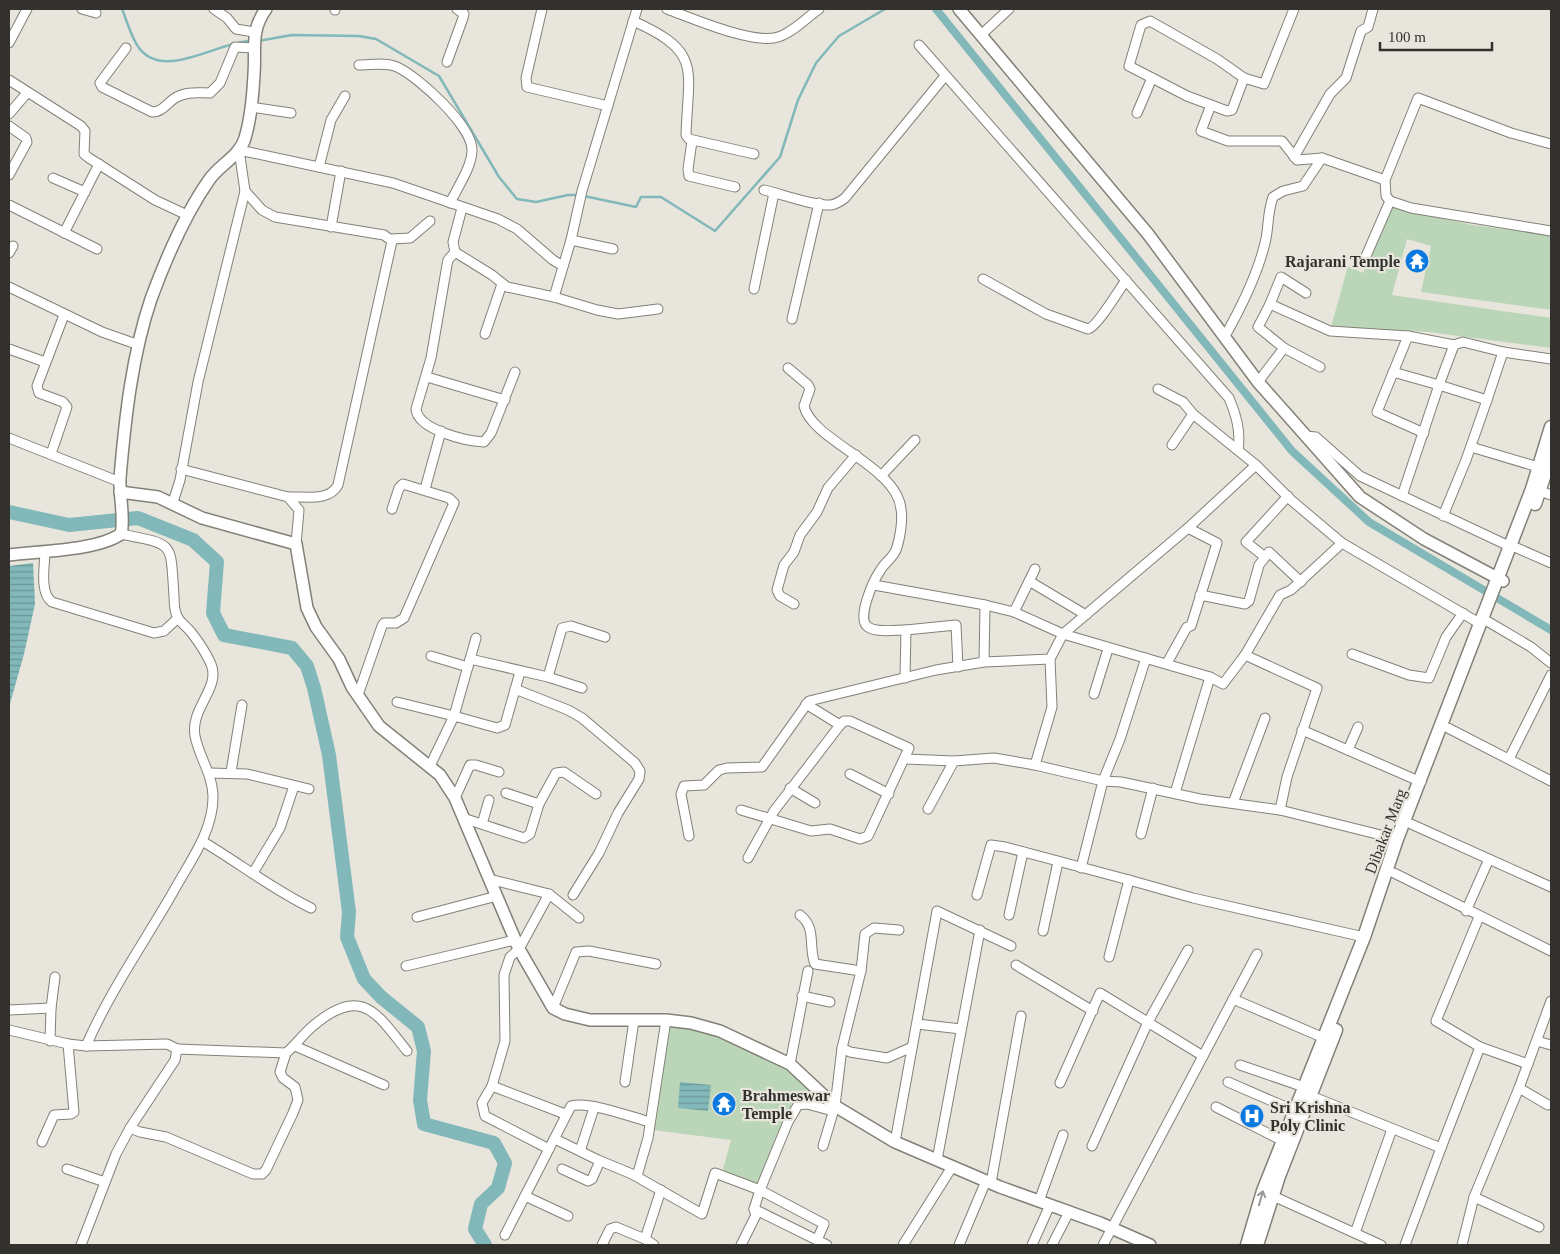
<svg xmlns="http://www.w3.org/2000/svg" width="1560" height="1254" viewBox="0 0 1560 1254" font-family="Georgia,serif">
  <defs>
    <pattern id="water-rules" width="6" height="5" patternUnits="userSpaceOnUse" patternTransform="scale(1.25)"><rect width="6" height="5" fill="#82b8b9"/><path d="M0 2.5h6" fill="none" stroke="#6b9697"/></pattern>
  </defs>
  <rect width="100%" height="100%" fill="#e8e6dc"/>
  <!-- green -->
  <g fill="#bad5b7">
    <polygon points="1392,206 1472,225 1551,235 1551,310 1421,292 1431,246 1407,239 1392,295 1551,318 1551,348 1429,332 1331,327 1348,266 1363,273"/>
    <polygon points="670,1023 709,1030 787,1067 821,1102 820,1106 794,1098 758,1187 722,1173 731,1140 653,1130"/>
  </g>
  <!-- water -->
  <g fill="url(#water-rules)">
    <polygon points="33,563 35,604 24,654 9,707 9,566"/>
    <polygon points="680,1082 711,1085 708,1111 678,1108"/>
  </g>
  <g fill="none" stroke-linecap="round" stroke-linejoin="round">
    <!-- stream -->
    <g stroke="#82b8b9" stroke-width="2.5">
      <path d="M122 9C127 21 131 37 139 48 164 81 217 42 250 41"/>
      <polyline points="258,41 292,35 359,36 376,39 439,76 499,177 517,199 536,202 568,195 578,195"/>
      <polyline points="584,196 636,207 641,197 661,197 715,231 780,157 798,100 816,63 839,36 885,9"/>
    </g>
    <!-- canal -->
    <polyline stroke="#82b8b9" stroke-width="8" points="936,9 1292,451 1369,522 1551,630"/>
    <!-- river -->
    <polyline stroke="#82b8b9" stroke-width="14" points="9,512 69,525 138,518 193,540 217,562 213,613 224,635 292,648 307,666 314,688 329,755 349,912 347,937 364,979 381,997 418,1027 424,1051 420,1100 424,1124 494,1143 505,1163 498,1188 481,1204 475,1229 485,1245"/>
    <defs>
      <g id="minor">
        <polyline points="82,9 96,13"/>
        <polyline points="214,9 227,18 236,29 254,32"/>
        <polyline points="542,9 526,78 527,87 608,106"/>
        <path d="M667 9C692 18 753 45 778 37 792 33 806 18 819 9"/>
        <polyline points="335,10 335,9"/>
        <path d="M633 21C703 52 688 69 686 135L689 139 754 154"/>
        <polygon points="1150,21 1217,59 1244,78 1232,110 1227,111 1187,96 1129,66 1141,25"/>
        <polyline points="981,35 1009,9"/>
        <polyline points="9,43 27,9"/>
        <path d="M919 45 1229 398C1236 415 1241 431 1238 450"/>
        <path d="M126 48 100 83 102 87 152 112C163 112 167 103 175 98 186 91 198 93 210 93L220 83 235 47 254 48"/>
        <polyline points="447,62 463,18 464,14 457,9"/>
        <path d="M359 65C371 65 386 62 397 67 419 77 472 126 472 150 472 167 457 188 450 203"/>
        <polyline points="1244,78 1264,84 1294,9"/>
        <polyline points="9,80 81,126 85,131 84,154 89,158 155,200 187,215"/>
        <polyline points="1211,105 1201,131 1228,141 1282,141 1297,160 1322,158 1385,180"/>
        <polyline points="251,107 291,113"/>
        <polyline points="1137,113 1152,78"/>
        <polyline points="9,114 27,93"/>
        <polyline points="9,126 26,138 27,142 9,175"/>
        <polyline points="692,141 688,169 689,176 735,187"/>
        <polyline points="1294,157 1330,94 1346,78 1361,31 1368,27 1373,9"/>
        <polyline points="319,167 331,120 345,96"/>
        <polyline points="53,178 85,192"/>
        <path d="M764 190C782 194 813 206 831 205 837 204 841 201 845 198L945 76"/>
        <path d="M245 191 262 210 275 217 384 235 392 241 338 485C329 502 305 496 288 497"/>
        <polyline points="1390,201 1411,208 1551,231"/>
        <polyline points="9,205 97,249"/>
        <polyline points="462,208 453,242 455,252 492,275 507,287 554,297 597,310 618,314 658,309"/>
        <polyline points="331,227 341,171"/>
        <polyline points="64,233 99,164"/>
        <polyline points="391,239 410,238 430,221"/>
        <polyline points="571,240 613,249"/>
        <path d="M455 252 448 260 447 265 431 358 416 409C418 430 466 441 484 442L491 433 515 372"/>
        <polyline points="9,253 13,246"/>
        <polyline points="1363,263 1390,201 1386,196 1385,180 1418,98 1511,133 1551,144"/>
        <path d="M983 279 1046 314 1088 329C1097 327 1119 290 1126 280"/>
        <polyline points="9,287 102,332 139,345"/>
        <polyline points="754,289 774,193"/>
        <polyline points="554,297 571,240 582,191 637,9"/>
        <polyline points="1270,304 1281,277 1306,293"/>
        <polyline points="792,319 819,203"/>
        <polyline points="485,334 502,284"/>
        <path d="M1225 336C1242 306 1257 276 1265 243 1269 228 1267 213 1273 197L1283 191 1303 186 1322 158"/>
        <polyline points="1408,336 1377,412 1424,433"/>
        <polyline points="1284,348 1258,327 1270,304 1330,331 1408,336 1454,345 1463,342 1503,352 1551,359"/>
        <polyline points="9,349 45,362"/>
        <path d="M788 368 808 385 810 389 804 406C812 441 897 466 901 509 903 520 900 539 896 550 892 559 884 563 880 571 873 581 856 619 868 627 877 633 895 630 906 630"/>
        <polyline points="1393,372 1439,385 1454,345"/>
        <polyline points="427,377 505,400"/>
        <polyline points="1258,382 1284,348 1320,367"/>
        <polyline points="1158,389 1183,402 1193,414"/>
        <polyline points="1487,400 1503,352"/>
        <polyline points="1305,436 1316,437 1360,476 1509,546"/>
        <polyline points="9,438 120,482"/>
        <polyline points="1172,445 1193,414 1256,465 1291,500 1342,543 1479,623"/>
        <polyline points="1471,447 1538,467"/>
        <polyline points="51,454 67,407 63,402 39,393 37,386 64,315"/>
        <polyline points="181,469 288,497 299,510 296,544"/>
        <polyline points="881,476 915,440"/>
        <polyline points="425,489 441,431"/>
        <polyline points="1540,491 1551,495"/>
        <polyline points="1402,496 1439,385 1487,400 1466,460 1443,516"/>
        <polyline points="173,502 180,480 198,382 245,191 239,150 393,183 498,219 517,229 553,260 563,266"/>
        <polyline points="1517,548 1551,563"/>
        <path d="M45 551C45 564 39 593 52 602L154 633 164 631 178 618"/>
        <polyline points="1265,557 1246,542 1288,496"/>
        <polyline points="1029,581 1086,615"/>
        <polyline points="874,585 985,605"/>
        <polyline points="1200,595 1245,604 1249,601 1259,565 1269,552 1301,582"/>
        <polyline points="794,604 780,596 777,590 784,565 794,552 800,535 817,512 828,488 856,455"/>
        <polyline points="1014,612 1035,569"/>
        <polyline points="1487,621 1531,647 1551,663"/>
        <polyline points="1352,654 1409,675 1429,678 1446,637 1463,613"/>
        <polyline points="1245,655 1280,595 1291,590 1342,543"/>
        <polyline points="431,656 468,667"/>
        <polyline points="470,659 548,677 582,688"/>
        <polyline points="1167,663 1187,627 1191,626 1217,543 1188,528"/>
        <polyline points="548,677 562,628 571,626 605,637"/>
        <polyline points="1210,677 1063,634 1188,528 1256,465"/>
        <polyline points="905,678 906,630 956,625 958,667"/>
        <polyline points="515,689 568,710 582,718 635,763 640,771 639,779 618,813 599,853 573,895"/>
        <polyline points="1094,694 1108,649"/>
        <polyline points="358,695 382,626 384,623 396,623 404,618 454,503 449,498 403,484 399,488 392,509"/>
        <polyline points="397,702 454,716 476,638"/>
        <polyline points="1448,728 1551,781"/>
        <polyline points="1302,730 1421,782"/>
        <polyline points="1348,750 1358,727"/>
        <polyline points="906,759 954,761"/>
        <polyline points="1509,759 1551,675"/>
        <polyline points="1035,765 1103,781 1121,782 1200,799 1280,810 1397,839"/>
        <polyline points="430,766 454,716 497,728 505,725 520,672"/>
        <polyline points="231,772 242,705"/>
        <polyline points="209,773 247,774 309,789"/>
        <polyline points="850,774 889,794"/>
        <polyline points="790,788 815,803"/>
        <polyline points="506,793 539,804"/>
        <polyline points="1175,793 1210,677 1223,684 1245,655 1317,688 1287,777 1280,810"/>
        <polyline points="455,798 470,765 476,765 499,772"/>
        <polyline points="1233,803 1265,718"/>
        <polyline points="928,809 954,761 994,758 1035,765 1052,707 1050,659"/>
        <polyline points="741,810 811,831 830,829 860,839 868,836 909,748 850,721 844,721 840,725"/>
        <polyline points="463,818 524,838 530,834 539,804 556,773 564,772 596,794"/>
        <polyline points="482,824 489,800"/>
        <polyline points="1411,824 1551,887"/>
        <polyline points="1141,834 1153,788"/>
        <polyline points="689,836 681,794 684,786 704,785 719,770 727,768 762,767 809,701 936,670 984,662 1050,659 1063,634 1014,612 985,605 984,662"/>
        <path d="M202 841C239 863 272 889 311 908"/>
        <polyline points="748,858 774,811 840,725 806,704"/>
        <polyline points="1081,868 1103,781 1120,739 1146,658"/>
        <polyline points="253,873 280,828 294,786"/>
        <polyline points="1394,873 1551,951"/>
        <polyline points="489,879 549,894 579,918"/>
        <polyline points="549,894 519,949 510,957 504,975 505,1041 492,1086 482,1103 485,1116 549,1149"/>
        <polyline points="977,895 991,845 1005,847 1129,880"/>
        <polyline points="1466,911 1489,859"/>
        <path d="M800 915C817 928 808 947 815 964L861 971"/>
        <polyline points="1009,915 1023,852"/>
        <polyline points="417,917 497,896"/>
        <polyline points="1479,917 1436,1021 1480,1047"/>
        <polyline points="1043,931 1058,862"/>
        <polyline points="1109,957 1129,880 1193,898 1364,937"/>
        <polyline points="1016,965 1093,1011"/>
        <polyline points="406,966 515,940"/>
        <polyline points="802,996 830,1002"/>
        <polyline points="1233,999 1324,1038"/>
        <polyline points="553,1008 576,952 589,951 656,964"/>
        <polyline points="9,1010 51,1008"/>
        <polyline points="917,1024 961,1029"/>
        <polyline points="9,1030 68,1044 86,1046"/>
        <polyline points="50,1041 51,1008 55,977"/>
        <polyline points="1537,1041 1551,1045"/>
        <polyline points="295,1046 384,1085"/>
        <polyline points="842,1048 861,971 865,934 874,928 899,930"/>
        <path d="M177 1049 286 1053C296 1045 303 1034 313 1026 362 984 377 1014 407 1051"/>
        <polyline points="790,1064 808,971"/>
        <polyline points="1240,1065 1304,1087"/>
        <polyline points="625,1082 634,1020"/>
        <polyline points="1228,1082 1295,1111"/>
        <polyline points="1060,1083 1100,993 1203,1056"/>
        <polyline points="492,1086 565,1114"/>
        <polyline points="1519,1088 1548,1105"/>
        <polyline points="1306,1094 1441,1148 1405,1245"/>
        <polyline points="1216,1107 1283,1141"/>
        <polyline points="130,1128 140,1132 166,1137 253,1174 262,1174 266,1170 293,1113 298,1100 295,1087 283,1078 280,1072 286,1053"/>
        <polyline points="555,1139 598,1160 632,1174 702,1214 715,1173 760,1190 754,1209 756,1215 741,1245"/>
        <polyline points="42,1142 54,1115 71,1114 74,1112 68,1044"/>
        <polyline points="895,1142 937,911 1011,946"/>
        <polyline points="823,1146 835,1106 842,1048 850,1052 887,1058 912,1047"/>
        <polyline points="1092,1146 1148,1022 1188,950"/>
        <polyline points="1441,1148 1480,1047 1528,1064"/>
        <polyline points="580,1151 594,1108"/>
        <polyline points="937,1160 980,930"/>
        <polyline points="67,1169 105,1182"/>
        <polyline points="562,1169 588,1181 592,1179 600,1161"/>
        <polyline points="637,1176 648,1138 666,1020"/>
        <polyline points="991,1183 1021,1016"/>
        <polyline points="525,1196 568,1216"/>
        <polyline points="1273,1196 1381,1245"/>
        <polyline points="1474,1197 1539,1227"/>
        <polyline points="1039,1201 1063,1135"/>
        <polyline points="754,1209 827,1245"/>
        <polyline points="1355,1233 1392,1129"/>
        <path d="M505 1235 571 1106C589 1101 631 1117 650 1122"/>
        <polyline points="645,1239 661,1190"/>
        <polyline points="817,1240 824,1224 760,1190 788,1122 798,1105 807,1104 833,1111"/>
        <path d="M81 1245 116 1154 130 1128 175 1060 177 1049 167 1044 86 1046C109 993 143 944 172 894 188 864 213 833 213 797 213 775 199 757 195 736 190 708 221 688 211 664 206 653 198 641 191 632 187 627 181 623 178 618 174 612 174 603 174 596 170 541 176 545 121 534"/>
        <polyline points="602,1245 610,1229 616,1227 645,1239 654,1245"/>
        <polyline points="903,1245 952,1167"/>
        <polyline points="959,1245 986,1181"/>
        <polyline points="1032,1245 1050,1205"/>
        <polyline points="1052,1245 1069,1212"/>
        <polyline points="1103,1245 1257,954"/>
        <polyline points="1462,1245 1474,1197 1519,1088 1551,1001"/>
      </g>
      <g id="tertiary">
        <polyline points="959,9 1148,234 1258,382 1360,497 1424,539 1503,581"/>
        <polyline points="120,492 158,497 202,518 296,544 307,608 316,627 339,659 352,687 379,726 440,775 455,798 519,949 553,1008 565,1014 590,1020 666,1020 691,1023 720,1031 790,1064 835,1106 895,1142 1000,1187 1100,1223 1150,1245"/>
        <path d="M9 555C39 551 96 551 121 534 125 520 119 494 120 478 125 419 132 355 151 299 166 258 184 216 209 180 219 165 240 156 245 138 251 118 253 95 254 74 256 48 250 31 266 9"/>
      </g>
      <g id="secondary">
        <polyline points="1535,504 1551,456"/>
        <polyline points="1247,1245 1263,1191 1364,937 1397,839 1532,489 1551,427"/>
        <polyline points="1257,1245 1279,1176 1336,1030"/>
      </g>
    </defs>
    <!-- minor casing -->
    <use href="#minor" stroke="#838177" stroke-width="11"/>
    <!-- tertiary casing -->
    <use href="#tertiary" stroke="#838177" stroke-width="14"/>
    <!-- secondary casing -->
    <use href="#secondary" stroke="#838177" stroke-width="15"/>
    <!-- minor -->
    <use href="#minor" stroke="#fff" stroke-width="9"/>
    <!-- tertiary -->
    <use href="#tertiary" stroke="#fff" stroke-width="11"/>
    <!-- secondary -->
    <use href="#secondary" stroke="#fff" stroke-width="12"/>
  </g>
  <!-- one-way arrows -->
  <defs><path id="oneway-shaft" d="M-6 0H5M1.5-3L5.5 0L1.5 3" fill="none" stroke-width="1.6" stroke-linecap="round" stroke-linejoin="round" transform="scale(1.25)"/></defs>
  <use stroke="#989896" href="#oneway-shaft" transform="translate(1261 1198) rotate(-74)"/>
  <!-- icons -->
  <defs>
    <symbol id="temple-disc" viewBox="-11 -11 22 22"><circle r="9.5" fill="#0b79e0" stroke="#e8e6dc"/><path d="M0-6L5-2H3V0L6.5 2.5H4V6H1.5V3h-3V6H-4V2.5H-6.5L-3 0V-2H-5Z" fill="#fff"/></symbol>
    <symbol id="hospital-disc" viewBox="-11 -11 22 22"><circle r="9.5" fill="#0b79e0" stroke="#e8e6dc"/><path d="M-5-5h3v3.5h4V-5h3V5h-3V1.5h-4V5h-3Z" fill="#fff"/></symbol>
  </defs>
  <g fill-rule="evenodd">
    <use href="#temple-disc" x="1403" y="247" width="28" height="28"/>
    <use href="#temple-disc" x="710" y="1090" width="28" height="28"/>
    <use href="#hospital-disc" x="1238" y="1102" width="28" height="28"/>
  </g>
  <g text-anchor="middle" stroke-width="4.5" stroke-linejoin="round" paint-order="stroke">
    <!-- poi labels -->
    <g font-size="16" font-weight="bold" fill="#32312d" stroke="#e8e6dc" text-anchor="start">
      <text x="1400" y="267" text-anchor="end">Rajarani Temple</text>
      <text x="742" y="1101">Brahmeswar<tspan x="742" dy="18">Temple</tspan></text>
      <text x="1270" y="1113">Sri Krishna<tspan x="1270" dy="18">Poly Clinic</tspan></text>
    </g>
    <!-- street labels -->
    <g font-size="16" fill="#32312d" stroke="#e8e6dc">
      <text transform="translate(1385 831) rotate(-69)" y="6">Dibakar Marg</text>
    </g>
  </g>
  <!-- border -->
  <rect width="1560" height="1254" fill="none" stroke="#32312d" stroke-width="20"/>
  <!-- scale -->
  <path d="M1380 42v8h112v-8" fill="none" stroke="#32312d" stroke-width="2.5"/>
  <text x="1388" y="42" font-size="15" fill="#32312d" stroke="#e8e6dc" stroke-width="4" paint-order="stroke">100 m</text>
</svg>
